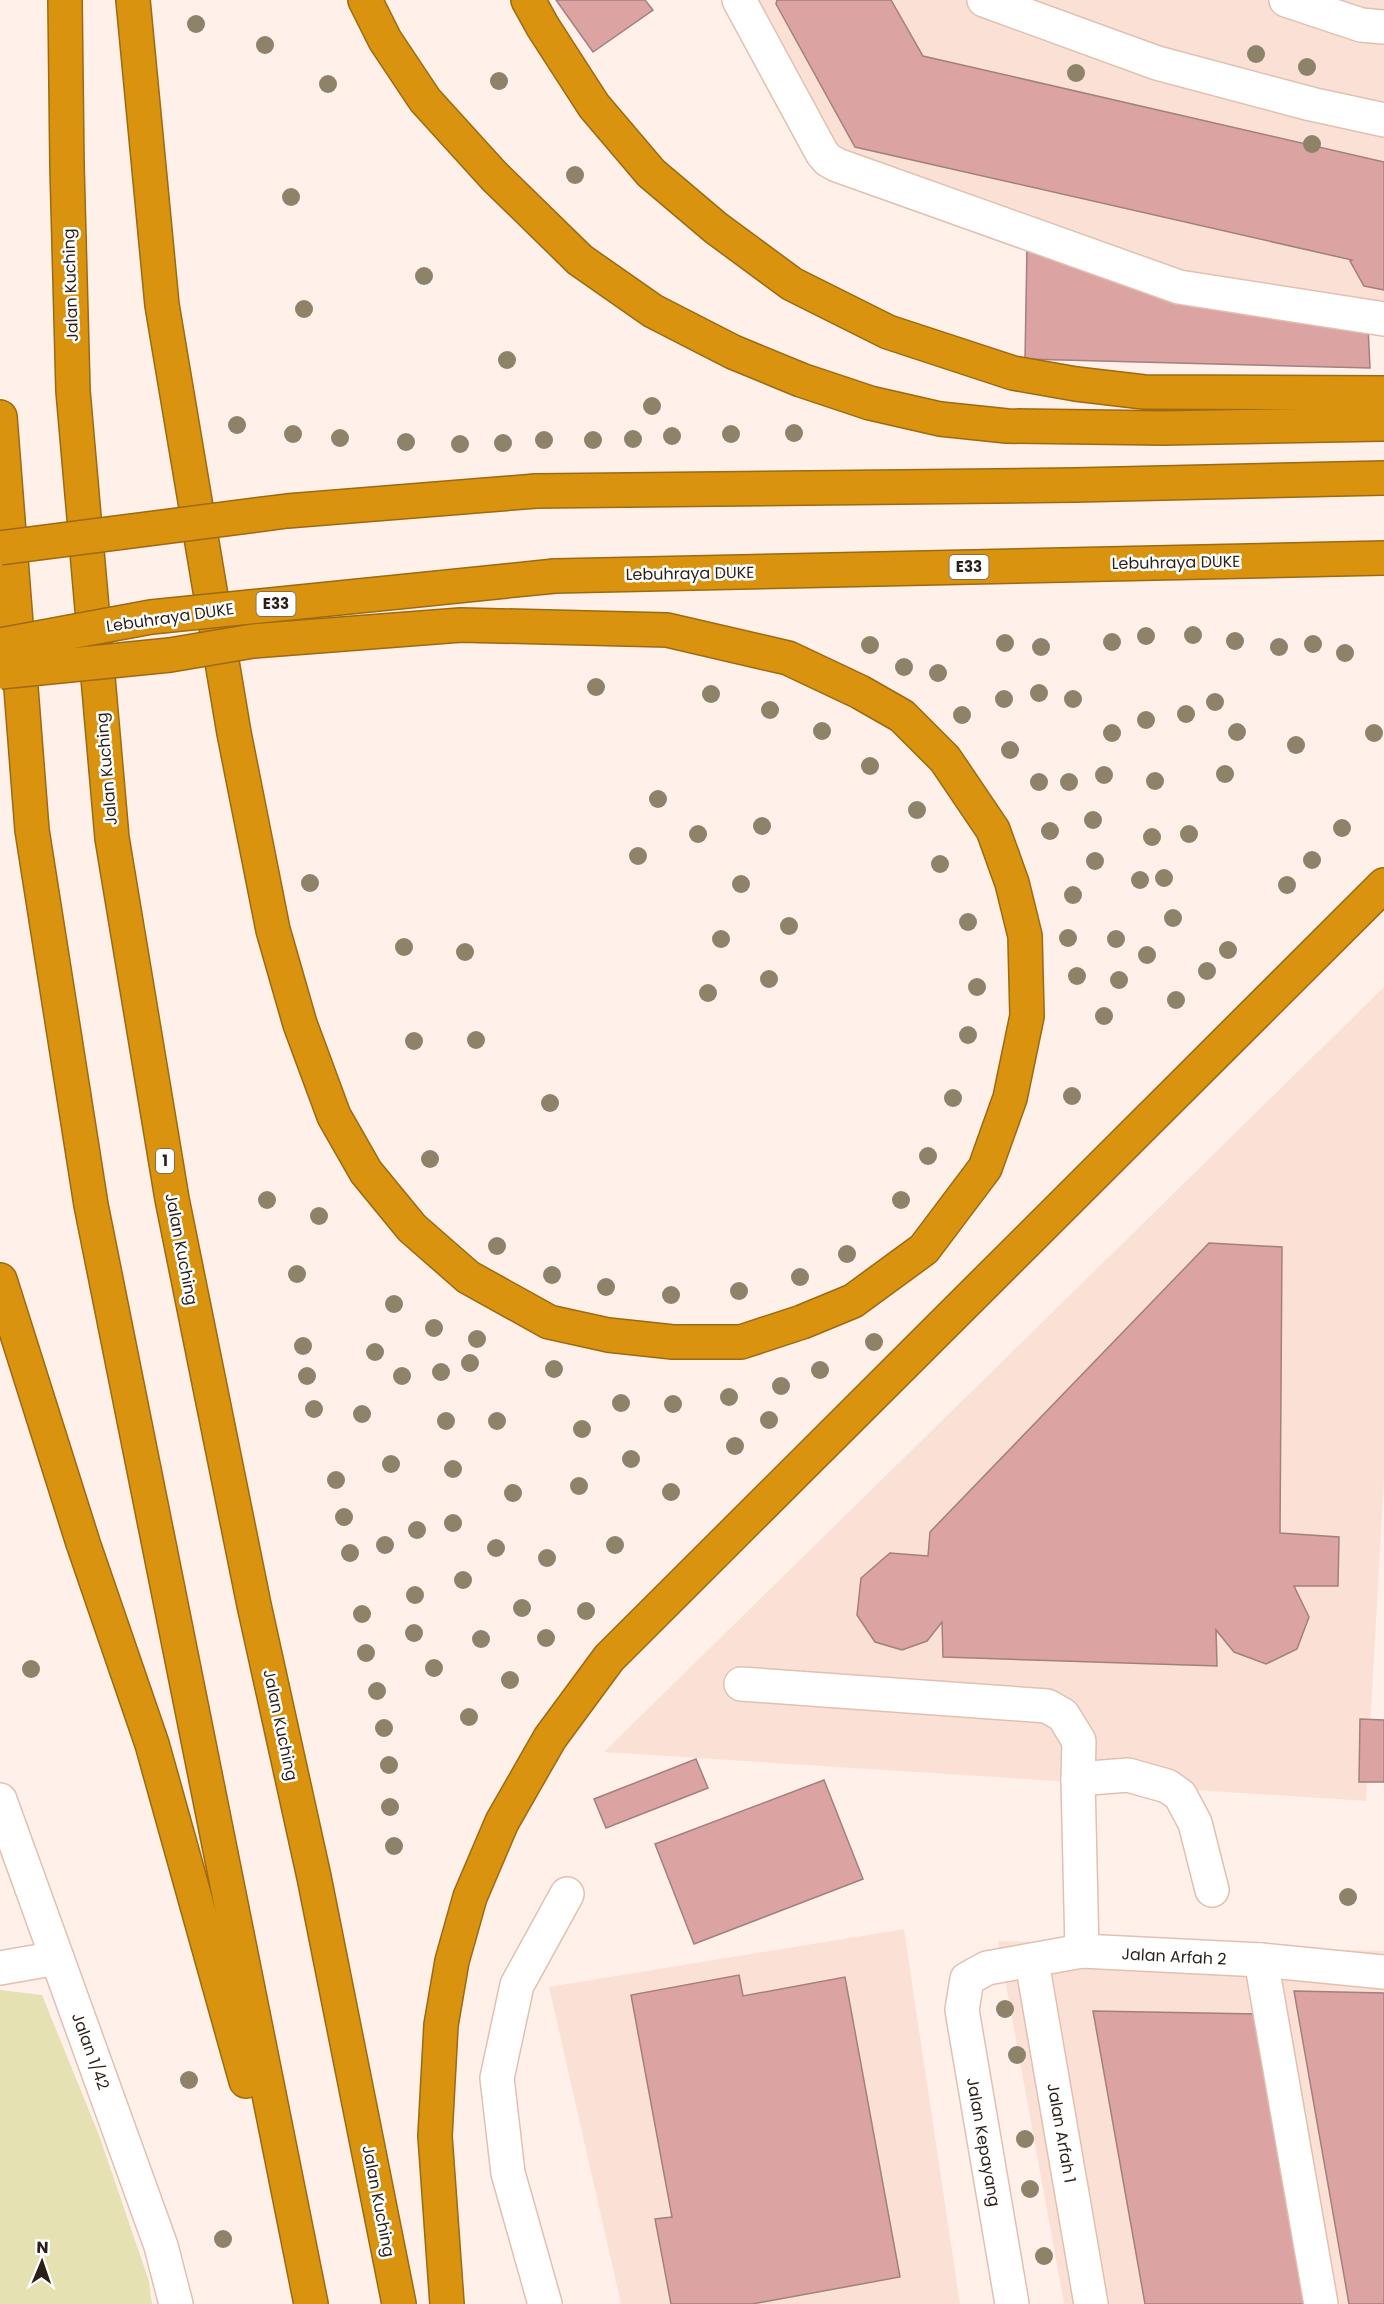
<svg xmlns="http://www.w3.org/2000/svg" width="1384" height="2304" viewBox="0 0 1384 2304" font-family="Poppins,sans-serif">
  <rect width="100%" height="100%" fill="#fff0ea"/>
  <!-- built -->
  <g fill="#fbe1d5">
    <polygon points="723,0 1384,0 1384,328 826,173"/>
    <polygon points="1384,987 1384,1478 1366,1801 604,1752"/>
    <polygon points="904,1929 960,2304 621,2304 549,1987"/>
    <polygon points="998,1941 1384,1951 1384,2304 1064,2304"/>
  </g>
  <!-- green -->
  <polygon fill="#e6e1b2" points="0,1990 42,1995 99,2135 149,2281 152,2304 0,2304"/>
  <!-- building -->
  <g fill="#dca3a3" stroke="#a37f7f" stroke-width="1.5">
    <polygon points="556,0 645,0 653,10 593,52"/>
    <polygon points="777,0 891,0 923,56 1384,162 1384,290 1364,286 1350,261 1352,260 855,147 776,4"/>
    <polygon points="1027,247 1368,326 1370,368 1025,359"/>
    <polygon points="1209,1243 1282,1247 1280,1533 1339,1537 1338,1586 1294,1586 1309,1617 1297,1649 1266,1664 1234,1652 1216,1630 1217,1666 943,1657 942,1622 927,1641 902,1650 875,1642 857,1615 861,1578 890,1553 928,1556 930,1532"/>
    <polygon points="1360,1719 1384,1720 1384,1782 1359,1782"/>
    <polygon points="696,1759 708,1788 606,1828 594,1799"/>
    <polygon points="824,1780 863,1879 694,1944 655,1844"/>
    <polygon points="739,1975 743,1996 845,1977 900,2277 752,2304 671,2304 655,2219 672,2217 631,1995"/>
    <polygon points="1294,1991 1384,1993 1384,2304 1349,2304"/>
    <polygon points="1093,2011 1258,2014 1307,2304 1145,2304"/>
  </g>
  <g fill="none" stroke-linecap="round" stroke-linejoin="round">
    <defs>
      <g id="minor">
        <polyline points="739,0 822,153 828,160 837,165 1179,287 1384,319"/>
        <polyline points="984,0 1157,63 1311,104 1384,120"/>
        <polyline points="1286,0 1361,25 1384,27"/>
        <polyline points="741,1684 1047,1706 1063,1715 1079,1741 1078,1779 1082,1951"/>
        <polyline points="1078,1779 1128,1775 1167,1786 1180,1795 1195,1823 1212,1890"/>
        <polyline points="0,1800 161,2246 176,2304"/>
        <polyline points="1261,1960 1321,2304"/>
        <polyline points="1032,1962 1091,2304"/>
        <polyline points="0,1968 57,1958"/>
        <polyline points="545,2304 508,2173 497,2078 517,1985 567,1894"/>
        <polyline points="1012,2304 962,2010 967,1979 987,1968 1082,1951 1261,1960 1384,1972"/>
      </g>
      <g id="highway">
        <polyline points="65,0 67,166 73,391 112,838 172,1199 254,1605 314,1877 399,2304"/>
        <polyline points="133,0 162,305 234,733 273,930 300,1024 334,1116 366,1172 412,1228 468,1277 549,1322 608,1335 673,1342 741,1342 802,1322 853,1301 924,1249 985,1168 1010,1098 1027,1016 1025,936 1012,883 993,830 945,759 902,716 860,692 788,658 667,630 547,627"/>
        <polyline points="365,0 385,40 425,100 494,176 580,260 653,311 733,352 801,380 870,403 940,419 1007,426 1163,428 1384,424"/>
        <polyline points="528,0 543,27 594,106 651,173 716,228 792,284 888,332 1013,373 1076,384 1144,392 1384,393"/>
        <polyline points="0,417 32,830 91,1205 311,2304"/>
        <polyline points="536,491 1076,485 1384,478"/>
        <polyline points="555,576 1384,558"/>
        <polyline points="0,1280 83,1543 152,1744 246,2081"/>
        <polyline points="447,2304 435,2136 441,2025 452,1961 470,1897 502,1822 550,1738 609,1658 1384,885"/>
      </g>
    </defs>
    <!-- minor casing -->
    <use href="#minor" stroke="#e2c0b0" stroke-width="36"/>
    <!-- highway casing -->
    <use href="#highway" stroke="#9c6a12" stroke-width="36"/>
    <!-- minor -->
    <use href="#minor" stroke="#fff" stroke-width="33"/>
    <!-- highway -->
    <use href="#highway" stroke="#d9930f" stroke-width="33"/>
    <defs>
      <g id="highway-bridge">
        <polyline points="0,548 287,511 536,491"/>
        <polyline points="0,645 151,617 555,576"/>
        <polyline points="0,672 170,655 253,641 461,625 547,627"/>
      </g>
    </defs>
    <!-- highway-bridge casing -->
    <use href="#highway-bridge" stroke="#9c6a12" stroke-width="36" stroke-linecap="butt"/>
    <!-- highway-bridge -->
    <use href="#highway-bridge" stroke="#d9930f" stroke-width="33"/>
  </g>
  <!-- trees -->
  <g fill="#8d8369">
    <circle cx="196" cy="24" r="9"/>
    <circle cx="265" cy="45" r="9"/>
    <circle cx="1256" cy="54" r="9"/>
    <circle cx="1307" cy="67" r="9"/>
    <circle cx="1076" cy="73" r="9"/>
    <circle cx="499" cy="81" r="9"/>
    <circle cx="328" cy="84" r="9"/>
    <circle cx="1312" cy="144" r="9"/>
    <circle cx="575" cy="175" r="9"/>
    <circle cx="291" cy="197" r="9"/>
    <circle cx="424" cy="276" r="9"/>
    <circle cx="304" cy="309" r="9"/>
    <circle cx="507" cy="360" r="9"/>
    <circle cx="652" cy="406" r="9"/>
    <circle cx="237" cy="425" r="9"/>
    <circle cx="794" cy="433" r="9"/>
    <circle cx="293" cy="434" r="9"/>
    <circle cx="731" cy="434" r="9"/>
    <circle cx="672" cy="436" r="9"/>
    <circle cx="340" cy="438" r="9"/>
    <circle cx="633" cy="439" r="9"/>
    <circle cx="544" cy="440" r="9"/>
    <circle cx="593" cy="440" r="9"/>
    <circle cx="406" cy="442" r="9"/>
    <circle cx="503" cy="443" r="9"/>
    <circle cx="460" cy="444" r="9"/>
    <circle cx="1193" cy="635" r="9"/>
    <circle cx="1146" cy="636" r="9"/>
    <circle cx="1235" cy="641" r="9"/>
    <circle cx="1112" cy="642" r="9"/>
    <circle cx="1005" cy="643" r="9"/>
    <circle cx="1313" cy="644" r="9"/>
    <circle cx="870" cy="645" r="9"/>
    <circle cx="1041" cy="647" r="9"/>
    <circle cx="1279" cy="647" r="9"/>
    <circle cx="1345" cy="653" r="9"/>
    <circle cx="904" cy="667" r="9"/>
    <circle cx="938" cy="673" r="9"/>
    <circle cx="596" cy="687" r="9"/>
    <circle cx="1039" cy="693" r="9"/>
    <circle cx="711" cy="694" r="9"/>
    <circle cx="1004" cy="699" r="9"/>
    <circle cx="1073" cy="699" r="9"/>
    <circle cx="1215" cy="702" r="9"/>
    <circle cx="770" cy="710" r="9"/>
    <circle cx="1186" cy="714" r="9"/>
    <circle cx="962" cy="715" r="9"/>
    <circle cx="1146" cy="720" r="9"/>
    <circle cx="822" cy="731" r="9"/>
    <circle cx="1237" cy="732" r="9"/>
    <circle cx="1112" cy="733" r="9"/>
    <circle cx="1374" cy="733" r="9"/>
    <circle cx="1296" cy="745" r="9"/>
    <circle cx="1010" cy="750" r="9"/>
    <circle cx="870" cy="766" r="9"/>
    <circle cx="1225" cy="774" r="9"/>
    <circle cx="1104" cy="775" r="9"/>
    <circle cx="1155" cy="781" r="9"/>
    <circle cx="1039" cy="782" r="9"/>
    <circle cx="1069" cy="782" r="9"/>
    <circle cx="658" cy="799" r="9"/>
    <circle cx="917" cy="810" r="9"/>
    <circle cx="1093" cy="820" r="9"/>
    <circle cx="762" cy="826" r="9"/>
    <circle cx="1342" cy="828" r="9"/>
    <circle cx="1050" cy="831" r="9"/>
    <circle cx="698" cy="834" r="9"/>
    <circle cx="1189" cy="834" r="9"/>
    <circle cx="1152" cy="837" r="9"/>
    <circle cx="638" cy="856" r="9"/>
    <circle cx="1312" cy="860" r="9"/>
    <circle cx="1095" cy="861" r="9"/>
    <circle cx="940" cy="864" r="9"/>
    <circle cx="1164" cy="878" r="9"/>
    <circle cx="1140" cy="880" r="9"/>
    <circle cx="310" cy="883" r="9"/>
    <circle cx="741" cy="884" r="9"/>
    <circle cx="1287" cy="885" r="9"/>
    <circle cx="1073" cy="895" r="9"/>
    <circle cx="1173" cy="918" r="9"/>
    <circle cx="968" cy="922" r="9"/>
    <circle cx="789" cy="926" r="9"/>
    <circle cx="1068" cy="938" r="9"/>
    <circle cx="721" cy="939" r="9"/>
    <circle cx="1116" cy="939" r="9"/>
    <circle cx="404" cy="947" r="9"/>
    <circle cx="1228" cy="950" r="9"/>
    <circle cx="465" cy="952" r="9"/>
    <circle cx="1147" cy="955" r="9"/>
    <circle cx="1207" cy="971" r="9"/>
    <circle cx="1077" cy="976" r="9"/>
    <circle cx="769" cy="979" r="9"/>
    <circle cx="1119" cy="980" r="9"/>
    <circle cx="977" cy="987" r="9"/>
    <circle cx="708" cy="993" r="9"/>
    <circle cx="1176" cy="1000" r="9"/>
    <circle cx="1104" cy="1016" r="9"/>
    <circle cx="968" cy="1035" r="9"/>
    <circle cx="476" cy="1040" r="9"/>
    <circle cx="414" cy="1041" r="9"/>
    <circle cx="1072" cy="1096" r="9"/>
    <circle cx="953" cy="1098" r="9"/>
    <circle cx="550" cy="1103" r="9"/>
    <circle cx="928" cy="1156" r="9"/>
    <circle cx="430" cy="1159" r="9"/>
    <circle cx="267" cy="1200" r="9"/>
    <circle cx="901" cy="1200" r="9"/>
    <circle cx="319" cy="1216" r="9"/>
    <circle cx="497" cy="1246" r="9"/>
    <circle cx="847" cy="1254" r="9"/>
    <circle cx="297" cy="1274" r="9"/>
    <circle cx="552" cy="1275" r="9"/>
    <circle cx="800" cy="1277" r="9"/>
    <circle cx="606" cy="1287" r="9"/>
    <circle cx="739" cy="1291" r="9"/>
    <circle cx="671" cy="1295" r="9"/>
    <circle cx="394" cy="1304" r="9"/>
    <circle cx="434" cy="1328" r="9"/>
    <circle cx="477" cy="1339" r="9"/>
    <circle cx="874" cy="1342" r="9"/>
    <circle cx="303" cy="1346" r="9"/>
    <circle cx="375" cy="1352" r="9"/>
    <circle cx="470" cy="1363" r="9"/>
    <circle cx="554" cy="1369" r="9"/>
    <circle cx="820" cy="1370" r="9"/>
    <circle cx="441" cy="1372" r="9"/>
    <circle cx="307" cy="1376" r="9"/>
    <circle cx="402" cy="1376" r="9"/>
    <circle cx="781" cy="1386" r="9"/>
    <circle cx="729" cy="1397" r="9"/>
    <circle cx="621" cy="1403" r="9"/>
    <circle cx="673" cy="1404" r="9"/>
    <circle cx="314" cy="1409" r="9"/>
    <circle cx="362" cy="1414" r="9"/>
    <circle cx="769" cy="1420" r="9"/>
    <circle cx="446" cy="1421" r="9"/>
    <circle cx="497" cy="1421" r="9"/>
    <circle cx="582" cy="1429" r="9"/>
    <circle cx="735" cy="1446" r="9"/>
    <circle cx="631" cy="1459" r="9"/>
    <circle cx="391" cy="1464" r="9"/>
    <circle cx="453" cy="1469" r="9"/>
    <circle cx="336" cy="1480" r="9"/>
    <circle cx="579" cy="1486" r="9"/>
    <circle cx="671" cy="1492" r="9"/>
    <circle cx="513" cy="1493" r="9"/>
    <circle cx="344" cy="1517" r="9"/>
    <circle cx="453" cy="1523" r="9"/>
    <circle cx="417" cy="1530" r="9"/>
    <circle cx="385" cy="1545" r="9"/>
    <circle cx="615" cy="1545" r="9"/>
    <circle cx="496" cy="1548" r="9"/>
    <circle cx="350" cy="1553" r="9"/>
    <circle cx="547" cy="1558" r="9"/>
    <circle cx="463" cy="1580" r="9"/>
    <circle cx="415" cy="1595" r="9"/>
    <circle cx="522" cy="1608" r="9"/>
    <circle cx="586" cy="1611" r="9"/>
    <circle cx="362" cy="1614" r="9"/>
    <circle cx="414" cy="1633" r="9"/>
    <circle cx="546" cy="1638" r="9"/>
    <circle cx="481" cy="1639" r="9"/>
    <circle cx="366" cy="1653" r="9"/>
    <circle cx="434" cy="1668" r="9"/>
    <circle cx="31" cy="1669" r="9"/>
    <circle cx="510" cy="1680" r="9"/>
    <circle cx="377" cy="1691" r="9"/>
    <circle cx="469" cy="1717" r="9"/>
    <circle cx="384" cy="1728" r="9"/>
    <circle cx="389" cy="1765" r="9"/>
    <circle cx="390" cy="1807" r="9"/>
    <circle cx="394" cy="1846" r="9"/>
    <circle cx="1348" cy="1897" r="9"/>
    <circle cx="1005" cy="2009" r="9"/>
    <circle cx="1017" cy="2055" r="9"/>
    <circle cx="189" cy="2080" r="9"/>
    <circle cx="1025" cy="2139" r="9"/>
    <circle cx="1030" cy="2189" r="9"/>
    <circle cx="223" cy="2239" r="9"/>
    <circle cx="1044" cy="2256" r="9"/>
  </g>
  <g text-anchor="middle" stroke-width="5" stroke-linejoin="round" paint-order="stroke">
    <!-- shield labels -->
    <g fill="#fff" stroke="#6b625e" stroke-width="1.5">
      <rect x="949.5" y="555" width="39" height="24" rx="4.5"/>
      <rect x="256.5" y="592" width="39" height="24" rx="4.5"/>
      <rect x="156" y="1149" width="18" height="24" rx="4.5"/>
    </g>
    <g font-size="15" font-weight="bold" fill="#2b1f19">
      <text x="969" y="572">E33</text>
      <text x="276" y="609">E33</text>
      <text x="165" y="1166">1</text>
    </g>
    <!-- street labels -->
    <g font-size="16" fill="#2b1f19" stroke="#fff">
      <text transform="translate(70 285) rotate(-92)" y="6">Jalan Kuching</text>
      <text transform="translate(1176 562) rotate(-1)" y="6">Lebuhraya DUKE</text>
      <text transform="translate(690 573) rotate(-1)" y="6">Lebuhraya DUKE</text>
      <text transform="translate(170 617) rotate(-8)" y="6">Lebuhraya DUKE</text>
      <text transform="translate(106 769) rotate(-95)" y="6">Jalan Kuching</text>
      <text transform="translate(182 1249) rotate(79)" y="6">Jalan Kuching</text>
      <text transform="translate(281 1725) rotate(78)" y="6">Jalan Kuching</text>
      <text transform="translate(1174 1956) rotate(3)" y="6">Jalan Arfah 2</text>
      <text transform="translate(91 2051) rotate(70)" y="6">Jalan 1/42</text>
      <text transform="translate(1062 2133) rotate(80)" y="6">Jalan Arfah 1</text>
      <text transform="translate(984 2142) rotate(80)" y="6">Jalan Kepayang</text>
      <text transform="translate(379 2201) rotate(79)" y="6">Jalan Kuching</text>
    </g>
  </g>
  <!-- north arrow -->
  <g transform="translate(42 2262) rotate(2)" stroke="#ffffff" stroke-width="4.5" paint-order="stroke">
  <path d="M0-4.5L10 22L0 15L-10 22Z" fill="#2b1f19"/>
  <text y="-9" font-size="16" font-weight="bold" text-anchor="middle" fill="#2b1f19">N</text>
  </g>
</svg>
